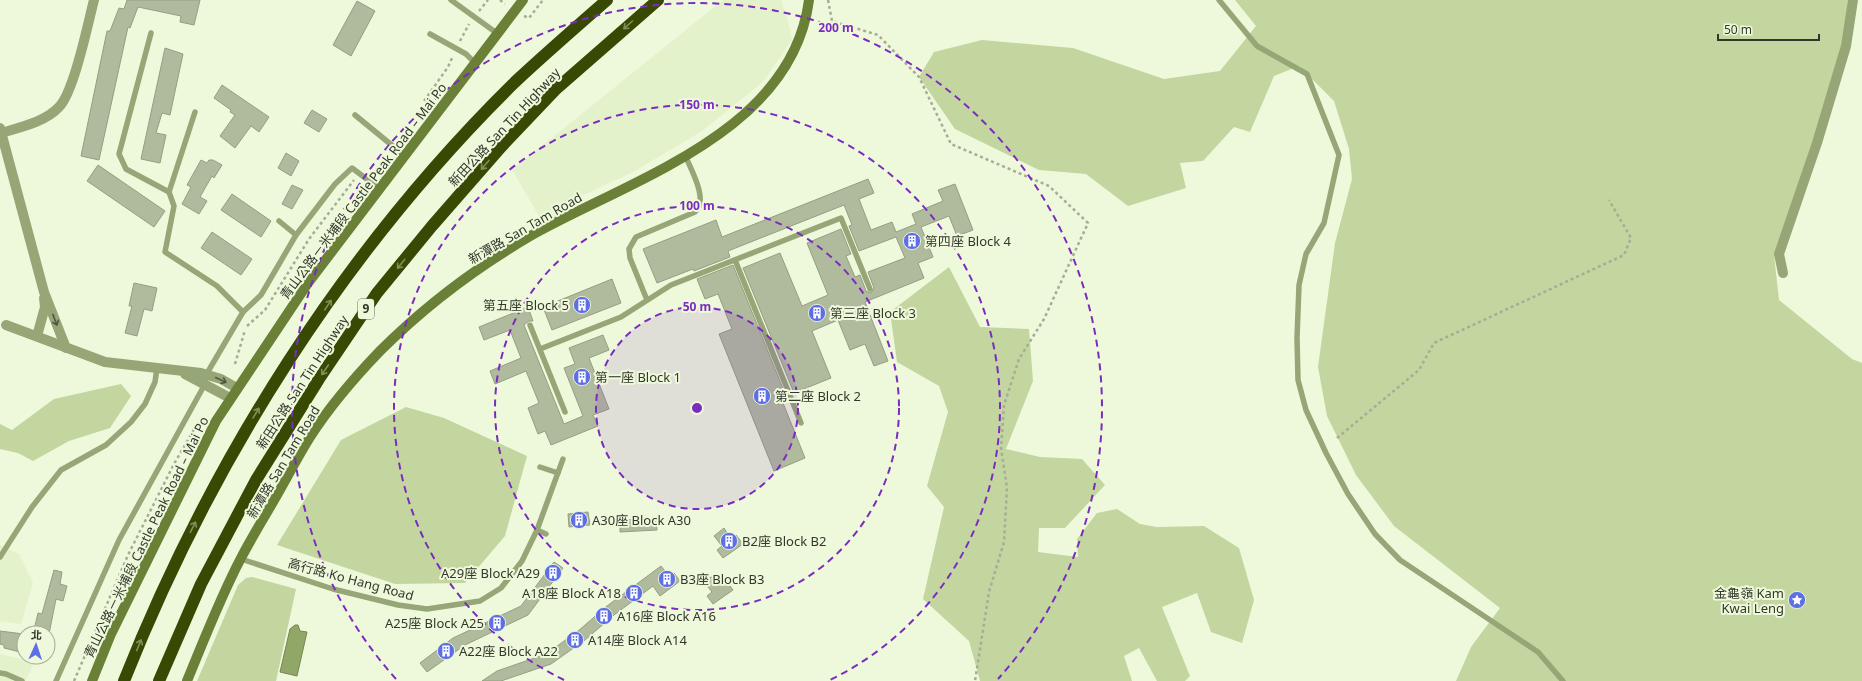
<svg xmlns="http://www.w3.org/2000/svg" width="1862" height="681" viewBox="0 0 1862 681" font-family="'Noto Sans','Noto Sans TC',sans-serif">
  <rect width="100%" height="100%" fill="#eef9db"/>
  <!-- built -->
  <g fill="#e4f2cc">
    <polygon points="723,0 781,0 788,21 792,40 763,82 702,131 635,171 539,216 512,170"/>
    <polygon points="0,545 19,554 33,583 21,624 0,621"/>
    <polygon points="0,654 35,662 25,681 0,681"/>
  </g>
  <!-- green -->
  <g fill="#c3d69f">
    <polygon points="1235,0 1848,0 1842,62 1774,255 1779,300 1852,359 1862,363 1862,681 1456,681 1471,647 1500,608 1394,526 1356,475 1327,416 1318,367 1335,243 1352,179 1349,149 1334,101 1299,66 1274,76 1250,132 1234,127 1203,161 1180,163 1186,188 1128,206 1086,174 1039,170 955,129 919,77 934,52 982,40 1073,48 1164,79 1220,71 1256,26"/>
    <polygon points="949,267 980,327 1029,329 1033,381 1006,449 1040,457 1082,459 1105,485 1065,528 1039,528 1038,552 1078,557 1077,539 1097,513 1117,509 1140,524 1157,527 1204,526 1239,548 1254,600 1242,643 1211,632 1197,593 1162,607 1190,676 1185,681 1157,681 1139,648 1124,656 1132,681 980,681 969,641 923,599 944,507 927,486 948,412 939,386 897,362 890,312"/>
    <polygon points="121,384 131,396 110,428 69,441 33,461 18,453 0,449 0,424 12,430 54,399"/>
    <polygon points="406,407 444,418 527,456 505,536 465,583 395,584 277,545 341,440"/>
    <polygon points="252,577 296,589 276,681 197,681 238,585 246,578"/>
  </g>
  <!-- water -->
  <polygon fill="#91a767" stroke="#758555" points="295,625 298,625 300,631 307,632 297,676 280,672 290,629"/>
  <!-- building -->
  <g fill="#b0bb9e" stroke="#949e82">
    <polygon points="127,0 200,0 194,25 180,22 181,16 138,7 130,28 128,27 99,160 81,156 107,31 110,31 119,8 124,9"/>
    <polygon points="357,1 375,11 351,56 333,45"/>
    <polygon points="165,48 183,54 170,115 162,113 156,133 166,135 160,163 141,159"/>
    <polygon points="222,85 269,117 259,132 251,126 235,148 220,136 235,115 230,112 231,110 214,98"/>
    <polygon points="312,110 327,119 319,132 304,123"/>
    <polygon points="286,153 299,161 291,176 278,168"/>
    <polygon points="201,160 207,163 209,160 213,160 222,165 214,178 212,176 200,197 207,201 199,214 182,204 191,187 187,185"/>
    <polygon points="98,165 165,211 154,227 87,181"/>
    <polygon points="868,179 874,193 859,199 871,230 892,222 896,232 916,224 912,214 943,201 938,190 955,184 973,230 957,236 949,216 921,227 933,257 918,263 924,278 865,302 888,361 874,366 865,344 850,350 838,320 812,331 831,378 794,393 743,268 780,253 802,306 828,295 807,243 841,229 851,254 846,256 855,277 860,275 866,291 871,293 874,288 868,272 905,258 896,237 859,251 849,226 852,225 844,205 728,251 730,257 694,271 693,269 657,283 643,249 716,220 722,237"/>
    <polygon points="292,185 303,190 292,209 282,204"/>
    <polygon points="232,194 271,221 261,237 221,210"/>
    <polygon points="212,232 252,259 241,275 201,248"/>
    <polygon points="733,265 786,396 781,398 805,458 774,471 719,334 732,329 718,294 705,299 697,279"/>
    <polygon points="612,279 621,303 552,330 543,307"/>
    <polygon points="134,283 157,288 152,311 144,309 137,336 125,333 132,306 129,306"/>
    <polygon points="528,307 533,321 529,321 524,325 564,424 583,416 564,368 575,364 569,348 603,335 609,350 589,358 609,409 593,415 598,426 551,445 545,431 538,434 528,408 539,403 526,371 495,384 490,371 521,358 510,330 484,340 479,327"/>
    <polygon points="588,512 590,525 569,527 568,514"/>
    <polygon points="648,519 656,519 657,530 620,532 620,520"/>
    <polygon points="724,528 731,539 736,535 743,544 723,558 717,550 722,546 714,536"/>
    <polygon points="554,562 563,568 528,615 465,645 427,672 420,663 453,638 521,606"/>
    <polygon points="661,566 669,576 674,573 680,581 660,596 653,586 614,615 585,640 551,664 501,681 482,681 497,671 546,654 578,631 607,606"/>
    <polygon points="54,570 62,572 60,584 67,586 63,601 56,599 49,634 34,630 38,613 42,614"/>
    <polygon points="714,575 722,585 727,582 733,590 713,604 707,596 712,592 704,582"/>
    <polygon points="0,631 24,634 24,653 4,648 4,645 0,644"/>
  </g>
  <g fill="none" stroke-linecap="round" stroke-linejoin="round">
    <!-- path -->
    <g stroke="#a5ad96" stroke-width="2.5" stroke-dasharray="3 3" stroke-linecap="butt">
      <polyline points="500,0 505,4"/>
      <polyline points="828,0 832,21 878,35 919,77 951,144 1049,186 1088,223 1044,319 1019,359 1004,405 1001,448 1007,488 1004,542 989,592 975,681"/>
      <polyline points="479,11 488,0"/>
      <polyline points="524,16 529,18 543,0"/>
      <polyline points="460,41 469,24"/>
      <polyline points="429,104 424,101 448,67 453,56"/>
      <polyline points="247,326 265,310 309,239 354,180"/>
      <polyline points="235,364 245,330"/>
      <polyline points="1337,438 1419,370 1434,343 1624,255 1631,238 1609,200"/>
      <polyline points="74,681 128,555 174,464 196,426"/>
    </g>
    <!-- lane -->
    <g stroke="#96a677" stroke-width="5.5">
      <polyline points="451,0 498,34"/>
      <polyline points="1219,0 1257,46 1307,74 1339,155 1324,223 1306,254 1299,285 1297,338 1298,380 1306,410 1326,453 1348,494 1375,534 1400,560 1538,652 1563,681"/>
      <polyline points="151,33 119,154 126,169 169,192 174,206 165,252 217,286 243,312"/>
      <polyline points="430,34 466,54 475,63"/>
      <polyline points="355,115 405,156"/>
      <polyline points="169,192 195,112"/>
      <polyline points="279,221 296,235"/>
      <polyline points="735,260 801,423"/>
      <path d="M647 300 630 258 629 249 636 237 695 212C709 200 691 170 685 155"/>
      <polyline points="530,325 565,412"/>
      <polyline points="540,349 621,317 671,285 841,218 870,289"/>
      <polyline points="540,467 558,473"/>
      <polyline points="537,530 546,534"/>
      <polyline points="0,557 32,507 61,470 106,445 131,422 145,404 155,382 157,368"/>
      <polyline points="241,559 333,589 398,605 427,609 480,601 501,588 522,561 537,530 563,459"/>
      <polyline points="0,673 6,674 22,681"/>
      <polyline points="56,681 119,540 205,384 206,375 243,312 261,295 296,235 335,184 352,168 380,189"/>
    </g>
    <!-- street -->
    <g stroke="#96a677" stroke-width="10">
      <polyline points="0,128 44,292 66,348"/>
      <path d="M1 133C21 127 45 122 59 107 74 92 88 23 94 0"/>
      <polyline points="1783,273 1779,254 1817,143 1846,46 1853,0"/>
      <polyline points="6,325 105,362 201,373 221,379 237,388"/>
      <polyline points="37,336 45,307 44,298"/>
      <polyline points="185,374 230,398"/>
    </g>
    <!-- secondary -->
    <g stroke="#6a8037" stroke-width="10">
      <polyline points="92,681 111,634 216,421 308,283 523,0"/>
      <path d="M187 681C204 640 220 598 241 558 252 537 265 516 277 495 288 476 298 456 310 437 330 406 354 378 380 351 425 306 477 267 532 235 632 179 792 132 809 0"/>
    </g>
    <!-- highway -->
    <g stroke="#384904" stroke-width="12">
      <path d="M124 681C212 459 344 250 515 82 545 54 576 27 607 0"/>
      <polyline points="159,681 201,584 256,480 319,379 377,293 432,226 501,147 555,90 658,0"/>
    </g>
  </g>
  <!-- one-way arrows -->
  <defs><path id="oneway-shaft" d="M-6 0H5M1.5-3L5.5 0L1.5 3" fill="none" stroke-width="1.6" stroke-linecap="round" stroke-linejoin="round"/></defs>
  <g stroke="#818f5a">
    <use href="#oneway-shaft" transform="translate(628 25) rotate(138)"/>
    <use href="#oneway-shaft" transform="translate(485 165) rotate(131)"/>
    <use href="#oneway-shaft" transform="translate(401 264) rotate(129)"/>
    <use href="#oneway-shaft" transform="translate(328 305) rotate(-56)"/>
    <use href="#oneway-shaft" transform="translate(325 370) rotate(124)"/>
    <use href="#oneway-shaft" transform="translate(256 413) rotate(-59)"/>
    <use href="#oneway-shaft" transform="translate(193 527) rotate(-63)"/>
    <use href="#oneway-shaft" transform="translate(139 645) rotate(-68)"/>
  </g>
  <g stroke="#515842">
    <use href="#oneway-shaft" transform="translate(55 320) rotate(69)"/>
    <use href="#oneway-shaft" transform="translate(221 380) rotate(25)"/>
  </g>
  <!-- distance rings -->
  <circle cx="697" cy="408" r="101" fill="#7b2cbf" fill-opacity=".12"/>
  <g fill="none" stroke="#7b2cbf" stroke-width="2" stroke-dasharray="7 5">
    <circle cx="697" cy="408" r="101"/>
    <circle cx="697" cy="408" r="202"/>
    <path d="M564 680A303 303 0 1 1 830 680"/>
    <path d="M396 679A405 405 0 1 1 998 679"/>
  </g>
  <!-- icons -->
  <defs>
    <symbol id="building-disc" viewBox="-11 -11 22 22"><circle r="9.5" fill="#5e6ee6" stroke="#eef9db"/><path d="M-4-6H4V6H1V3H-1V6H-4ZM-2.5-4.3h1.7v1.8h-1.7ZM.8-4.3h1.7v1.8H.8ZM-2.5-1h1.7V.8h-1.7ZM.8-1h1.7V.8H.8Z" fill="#fff"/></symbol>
    <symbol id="sight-disc" viewBox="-11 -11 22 22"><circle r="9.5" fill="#5e6ee6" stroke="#eef9db"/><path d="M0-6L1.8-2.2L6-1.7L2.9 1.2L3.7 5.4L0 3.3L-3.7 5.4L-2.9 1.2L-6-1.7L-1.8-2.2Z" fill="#fff"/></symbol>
  </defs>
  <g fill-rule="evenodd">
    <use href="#building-disc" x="902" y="231" width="20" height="20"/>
    <use href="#building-disc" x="572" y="295" width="20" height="20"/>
    <use href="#building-disc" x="807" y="303" width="20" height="20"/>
    <use href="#building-disc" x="572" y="367" width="20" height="20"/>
    <use href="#building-disc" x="752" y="386" width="20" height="20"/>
    <use href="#building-disc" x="569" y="510" width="20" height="20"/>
    <use href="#building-disc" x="719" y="531" width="20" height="20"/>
    <use href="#building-disc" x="543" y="563" width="20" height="20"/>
    <use href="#building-disc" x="657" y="569" width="20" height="20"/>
    <use href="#building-disc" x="624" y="583" width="20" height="20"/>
    <use href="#sight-disc" x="1787" y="590" width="20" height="20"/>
    <use href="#building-disc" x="594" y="606" width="20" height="20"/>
    <use href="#building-disc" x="487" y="613" width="20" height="20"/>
    <use href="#building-disc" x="565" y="630" width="20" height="20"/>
    <use href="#building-disc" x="436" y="641" width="20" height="20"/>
  </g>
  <g text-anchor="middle" stroke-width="4" stroke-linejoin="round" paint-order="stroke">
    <!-- shield labels -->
    <rect fill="#eef9db" stroke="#6b7160" stroke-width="1" x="358" y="299" width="16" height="20" rx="3"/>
    <g font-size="12" font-weight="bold" fill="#33372b">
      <text x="366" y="313">9</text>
    </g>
    <!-- street labels -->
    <g font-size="13" fill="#33372b" stroke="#eef9db">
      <text transform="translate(504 127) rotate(-47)" y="5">新田公路 San Tin Highway</text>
      <text transform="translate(363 191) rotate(-53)" y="5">青山公路－米埔段 Castle Peak Road – Mai Po</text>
      <text transform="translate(525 228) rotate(-30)" y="5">新潭路 San Tam Road</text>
      <text transform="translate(302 382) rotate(-57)" y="5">新田公路 San Tin Highway</text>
      <text transform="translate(283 462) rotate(-59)" y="5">新潭路 San Tam Road</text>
      <text transform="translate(146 537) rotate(-64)" y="5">青山公路－米埔段 Castle Peak Road – Mai Po</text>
      <text transform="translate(351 579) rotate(15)" y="5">高行路 Ko Hang Road</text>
    </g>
    <!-- poi labels -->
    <g font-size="13" fill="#33372b" stroke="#eef9db" text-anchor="start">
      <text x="925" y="246">第四座 Block 4</text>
      <text x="569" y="310" text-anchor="end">第五座 Block 5</text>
      <text x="830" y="318">第三座 Block 3</text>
      <text x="595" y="382">第一座 Block 1</text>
      <text x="775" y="401">第二座 Block 2</text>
      <text x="592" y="525">A30座 Block A30</text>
      <text x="742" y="546">B2座 Block B2</text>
      <text x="540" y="578" text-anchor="end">A29座 Block A29</text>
      <text x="680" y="584">B3座 Block B3</text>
      <text x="621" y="598" text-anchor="end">A18座 Block A18</text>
      <text x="1784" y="598" text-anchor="end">金龜嶺 Kam<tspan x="1784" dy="15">Kwai Leng</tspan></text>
      <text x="617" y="621">A16座 Block A16</text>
      <text x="484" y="628" text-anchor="end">A25座 Block A25</text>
      <text x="588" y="645">A14座 Block A14</text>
      <text x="459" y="656">A22座 Block A22</text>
    </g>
  </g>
  <circle cx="697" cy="408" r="6" fill="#7b2cbf" stroke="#eef9db" stroke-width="2"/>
  <g font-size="12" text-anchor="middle" font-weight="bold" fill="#7b2cbf" stroke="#eef9db" stroke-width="4" stroke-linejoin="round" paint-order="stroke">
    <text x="836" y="32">200 m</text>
    <text x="697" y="109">150 m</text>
    <text x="697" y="210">100 m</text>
    <text x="697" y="311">50 m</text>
  </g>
  <!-- north arrow -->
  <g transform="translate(36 645) rotate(3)"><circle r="19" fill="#eef9db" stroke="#a3ab95"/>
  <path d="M0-3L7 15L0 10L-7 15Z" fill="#5e6ee6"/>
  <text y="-6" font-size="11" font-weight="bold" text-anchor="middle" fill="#33372b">北</text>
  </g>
  <!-- scale -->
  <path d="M1718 34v6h101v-6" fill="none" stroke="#33372b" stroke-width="2"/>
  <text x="1724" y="34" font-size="12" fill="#33372b" stroke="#eef9db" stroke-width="3" paint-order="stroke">50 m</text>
</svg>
